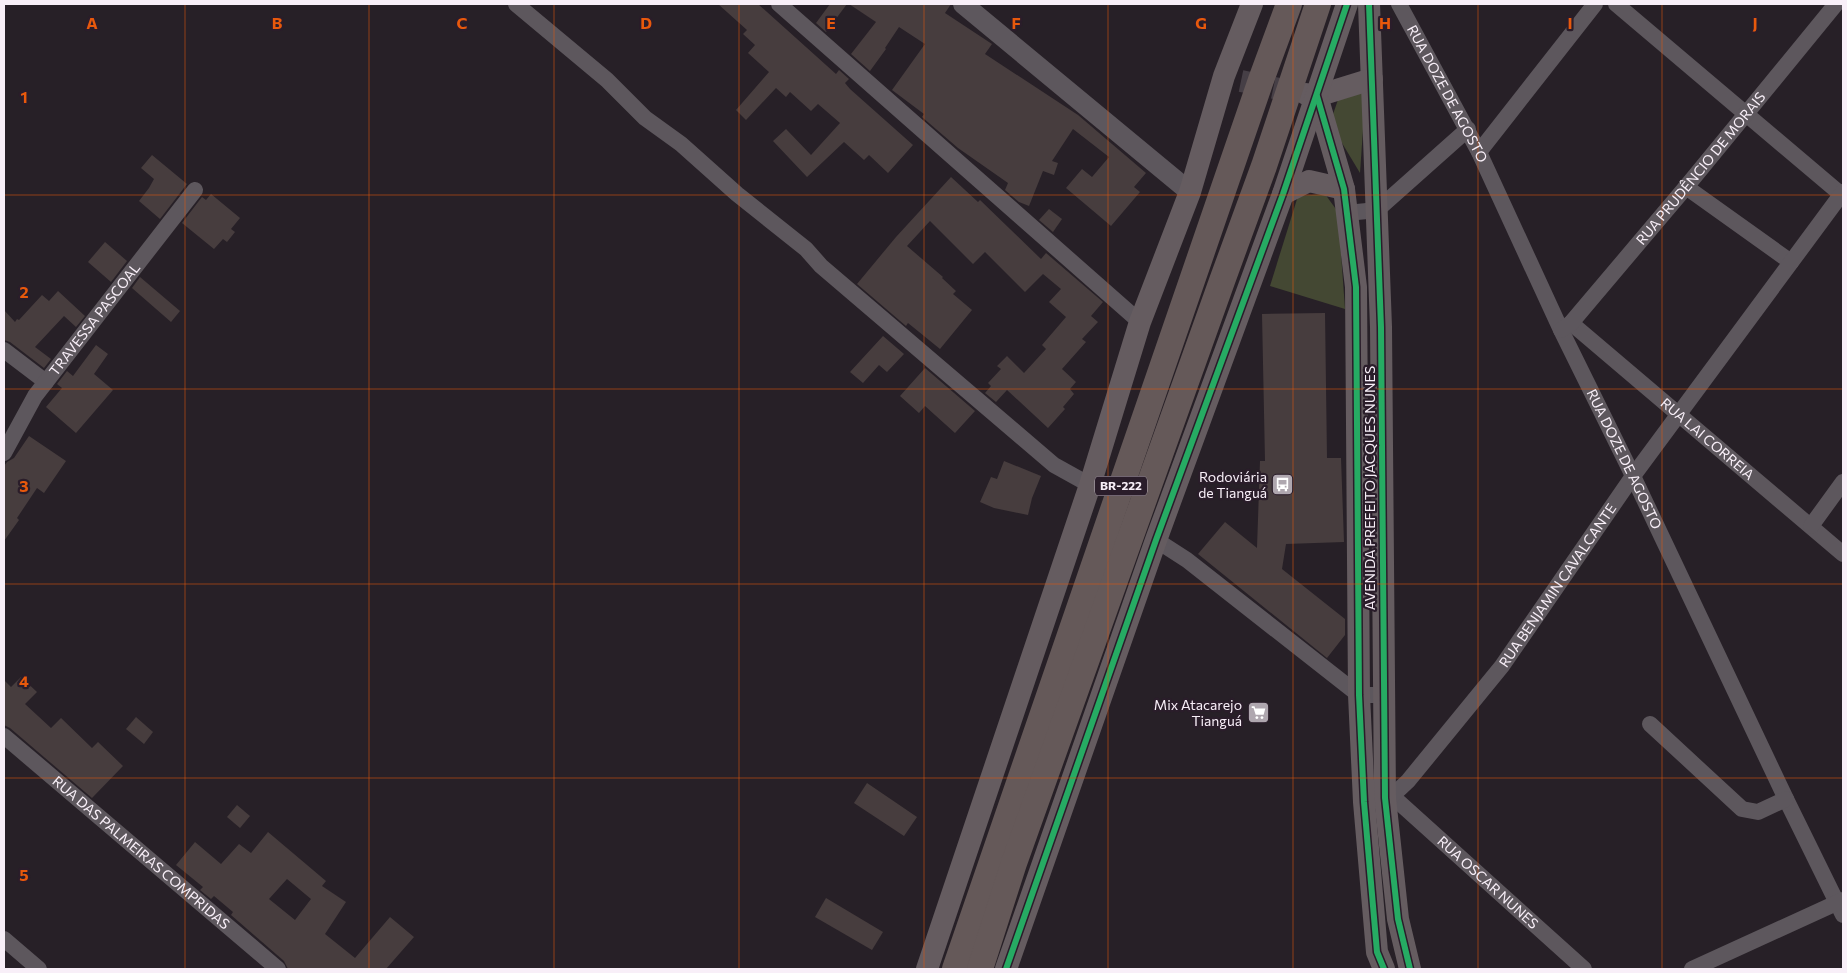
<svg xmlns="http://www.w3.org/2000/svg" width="1847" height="973" viewBox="0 0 1847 973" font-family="Commissioner,sans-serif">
  <rect width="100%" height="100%" fill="#272027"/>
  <!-- green -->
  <g fill="#444833">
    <polygon points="1366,85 1360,173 1330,123 1340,94"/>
    <polygon points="1325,194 1338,212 1345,309 1270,286 1298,196"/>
  </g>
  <!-- building -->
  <g fill="#473d3e" fill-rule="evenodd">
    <polygon points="718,4 758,4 836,74 839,70 849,79 845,83 850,89 913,145 888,173 869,155 864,160 844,142 807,177 773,141 786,129 811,155 840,123 818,104 811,111 790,92 786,97 776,88 746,120 736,110 769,72 748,53 755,45 743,34 747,30"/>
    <polygon points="830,4 847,4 826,32 816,23"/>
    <polygon points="849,4 951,4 945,13 992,44 985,54 1078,115 1146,173 1134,187 1140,192 1111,226 1066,188 1082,169 1092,177 1109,157 1073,129 1052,161 1058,163 1054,175 1043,171 1029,206 1019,202 1005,190 1008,183 958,148 922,117 924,114 892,90 925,44 899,27 885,48 886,49 870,71 851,54 876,22"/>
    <polygon points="152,155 187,184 160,219 139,201 149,188 154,179 141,168"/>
    <polygon points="951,177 978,202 980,200 1041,259 1046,253 1103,302 1091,316 1098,322 1082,339 1086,342 1062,369 1076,382 1070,389 1074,394 1063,407 1065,409 1048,428 1007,390 996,402 985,393 991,386 988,383 1001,369 997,366 1007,356 1024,373 1046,349 1042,345 1066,317 1049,302 1061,289 1043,274 1025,292 985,252 973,264 930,221 907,246 943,277 942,278 956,291 953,294 972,310 940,349 908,323 906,326 857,284 896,237"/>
    <polygon points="211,194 240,218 231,229 235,232 227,242 223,239 214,249 182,223 202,197 206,200"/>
    <polygon points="1049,209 1062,219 1053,232 1039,220"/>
    <polygon points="105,242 127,261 111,282 88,262"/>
    <polygon points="140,277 180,311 171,322 132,288"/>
    <polygon points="58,291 85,316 76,327 64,316 35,347 51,359 44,368 10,342 4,340 4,310 15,322 17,319 19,320 42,295 49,301"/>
    <polygon points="1325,313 1327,458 1341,458 1344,542 1286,544 1282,569 1345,619 1345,635 1327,658 1198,554 1225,522 1257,548 1260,461 1265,461 1262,314"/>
    <polygon points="883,336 904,354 887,372 879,365 863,383 850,372"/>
    <polygon points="96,345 108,354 94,374 113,390 76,433 46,407 62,388 57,384 67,371 73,376"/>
    <polygon points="925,368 975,411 955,433 925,406 919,413 900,396"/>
    <polygon points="29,436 66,461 44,493 37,488 17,518 19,520 4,541 4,466 7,462 14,458"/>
    <polygon points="1004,461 1041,476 1032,498 1028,515 994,508 980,502 991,477 997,479"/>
    <polygon points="21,677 37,692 25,704 51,728 61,718 92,748 98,742 123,766 92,798 10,728 4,725 4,680 11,687"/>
    <polygon points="136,717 153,732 144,744 126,729"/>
    <polygon points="867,783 917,817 904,836 854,803"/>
    <polygon points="237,805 250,816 240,828 227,817"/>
    <path d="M268 832 326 881 322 886 346 902 325 934 355 958 390 917 414 937 386 969H288L284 961 231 915 233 912 214 896 211 899 200 890 203 887 176 865 195 842 221 864 239 844 251 853ZM287 879 311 899 295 920 269 899Z"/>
    <polygon points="826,898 883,932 872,950 815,917"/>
  </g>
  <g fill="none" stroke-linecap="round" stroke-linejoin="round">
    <!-- secondary-tunnel -->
    <polyline stroke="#463f46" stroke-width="22" stroke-dasharray="22 11" stroke-linecap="butt" points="1241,81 1303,94"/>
    <!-- minor -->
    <g stroke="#5d575d" stroke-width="16">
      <polyline points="516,4 607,80 645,118 681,144 737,194 806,249 821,266 1054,465 1090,485"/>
      <polyline points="779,4 1140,322"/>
      <path id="s1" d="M1399 4 1479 152 1561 330 1633 476 1786 799 1843 915"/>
      <polyline points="1616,4 1843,196"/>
      <polyline points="1479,152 1595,4"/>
      <polyline points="1686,187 1791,262"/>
      <polyline points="1347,213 1377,210 1468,129"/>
      <path id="s2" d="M1571 323 1843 554"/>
      <path id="s3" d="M1561 330 1571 323 1686 187 1836 4"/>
      <polyline points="4,350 46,382"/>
      <path id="s4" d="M4 453 35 396 195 190"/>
      <polyline points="1811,526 1843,482"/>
      <polyline points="1156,540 1187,560 1359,695 1384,695"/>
      <polyline points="1650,724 1742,809 1758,812 1786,799"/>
      <path id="s5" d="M4 736 278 969"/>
      <path id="s6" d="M1392 796 1584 969"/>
      <path id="s7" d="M1377 800 1392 796 1408 781 1502 666 1633 476 1843 192"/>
      <polyline points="4,939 39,969"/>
      <polyline points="1692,969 1843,900"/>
    </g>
    <!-- tertiary -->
    <polyline stroke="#5d575d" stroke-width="20" points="963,4 1190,192"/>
    <!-- secondary -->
    <g stroke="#655c60" stroke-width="22">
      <polyline points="1369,4 1381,327 1385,798 1398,919 1410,969"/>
      <polyline points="1306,94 1317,96 1372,79"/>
      <polyline points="1317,96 1344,189 1356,287 1359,695 1364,802 1377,952 1384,969"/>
      <polyline points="1283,194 1309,181 1344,189"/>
      <polyline points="927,969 1090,485 1140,322 1190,192 1224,76 1252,4"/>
      <polyline points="1006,969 1156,540 1283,194 1347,4"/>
    </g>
    <!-- trunk -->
    <g stroke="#655959" stroke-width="26">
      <polyline points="955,969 1261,80 1289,4"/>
      <polyline points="980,969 1014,863 1222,281 1264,166 1318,4"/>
    </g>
    <defs>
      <g id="cycleway">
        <polyline points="1369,4 1381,327 1385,798 1398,919 1410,969"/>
        <polyline points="1317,96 1344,189 1356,287 1359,695 1364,802 1377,952 1384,969"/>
        <polyline points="1006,969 1156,540 1283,194 1347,4"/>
      </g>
    </defs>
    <!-- cycleway casing -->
    <use href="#cycleway" stroke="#2a1d2a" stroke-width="9"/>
    <!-- cycleway -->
    <use href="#cycleway" stroke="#26ab63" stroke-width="6"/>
  </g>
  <!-- grid -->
  <path fill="none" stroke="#e8590c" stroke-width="1" stroke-opacity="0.55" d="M185 4V969M369 4V969M554 4V969M739 4V969M924 4V969M1108 4V969M1293 4V969M1478 4V969M1662 4V969M4 195H1843M4 389H1843M4 584H1843M4 778H1843"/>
  <!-- icons -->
  <defs>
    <symbol id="bus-square" viewBox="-11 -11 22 22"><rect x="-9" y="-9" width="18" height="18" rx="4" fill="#afa7af" stroke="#2a1d2a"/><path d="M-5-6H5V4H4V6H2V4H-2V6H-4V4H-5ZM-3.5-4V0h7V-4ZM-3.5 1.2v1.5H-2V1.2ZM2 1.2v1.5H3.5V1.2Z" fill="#fff"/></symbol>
    <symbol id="supermarket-square" viewBox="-11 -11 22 22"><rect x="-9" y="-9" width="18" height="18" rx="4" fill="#afa7af" stroke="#2a1d2a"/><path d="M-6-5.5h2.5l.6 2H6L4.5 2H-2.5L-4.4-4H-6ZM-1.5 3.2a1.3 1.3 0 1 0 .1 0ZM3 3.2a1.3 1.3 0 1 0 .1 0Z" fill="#fff"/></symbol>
  </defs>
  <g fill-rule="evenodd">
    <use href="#bus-square" x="1270" y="472" width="25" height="25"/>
    <use href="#supermarket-square" x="1246" y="700" width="25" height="25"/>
  </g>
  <g text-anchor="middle" stroke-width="4.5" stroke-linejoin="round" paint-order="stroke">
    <!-- shield labels -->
    <rect fill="#2a1d2a" stroke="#bab0ba" stroke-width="1" x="1095" y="476.5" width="52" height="19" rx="4"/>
    <g font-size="12" font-weight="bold" fill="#f8eff8">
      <text x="1121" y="490">BR-222</text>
    </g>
    <!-- street labels -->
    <g font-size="14" fill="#f8eff8" stroke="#2a1d2a">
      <text dy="5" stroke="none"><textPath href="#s1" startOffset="102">RUA DOZE DE AGOSTO</textPath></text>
      <text dy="5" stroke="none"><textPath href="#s3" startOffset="214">RUA PRUDÊNCIO DE MORAIS</textPath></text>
      <text dy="5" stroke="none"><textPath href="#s4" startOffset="162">TRAVESSA PASCOAL</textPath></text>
      <text dy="5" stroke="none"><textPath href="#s2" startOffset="179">RUA LAI CORREIA</textPath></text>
      <text dy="5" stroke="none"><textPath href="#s1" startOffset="508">RUA DOZE DE AGOSTO</textPath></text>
      <text transform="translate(1370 488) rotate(-90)" y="5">AVENIDA PREFEITO JACQUES NUNES</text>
      <text dy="5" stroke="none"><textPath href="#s7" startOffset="284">RUA BENJAMIN CAVALCANTE</textPath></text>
      <text dy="5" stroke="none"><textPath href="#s5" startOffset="180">RUA DAS PALMEIRAS COMPRIDAS</textPath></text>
      <text dy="5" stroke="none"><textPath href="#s6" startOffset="129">RUA OSCAR NUNES</textPath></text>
    </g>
    <!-- poi labels -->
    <g font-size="14" fill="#f8eff8" stroke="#2a1d2a" text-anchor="end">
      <text x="1267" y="482">Rodoviária<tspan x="1267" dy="16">de Tianguá</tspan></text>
      <text x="1242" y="710">Mix Atacarejo<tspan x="1242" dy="16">Tianguá</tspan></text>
    </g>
  </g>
  <g font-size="16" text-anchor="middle" font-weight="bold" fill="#e8590c" stroke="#2a1d2a" stroke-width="4.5" stroke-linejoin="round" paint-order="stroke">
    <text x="92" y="29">A</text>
    <text x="277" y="29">B</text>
    <text x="462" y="29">C</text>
    <text x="646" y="29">D</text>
    <text x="831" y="29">E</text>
    <text x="1016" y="29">F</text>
    <text x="1201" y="29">G</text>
    <text x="1385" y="29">H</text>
    <text x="1570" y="29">I</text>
    <text x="1755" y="29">J</text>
    <text x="24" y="103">1</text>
    <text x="24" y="298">2</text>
    <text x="24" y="492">3</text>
    <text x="24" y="687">4</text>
    <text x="24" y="881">5</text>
  </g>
  <!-- border -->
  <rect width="1847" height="973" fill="none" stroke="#f8eff8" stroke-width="10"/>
</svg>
